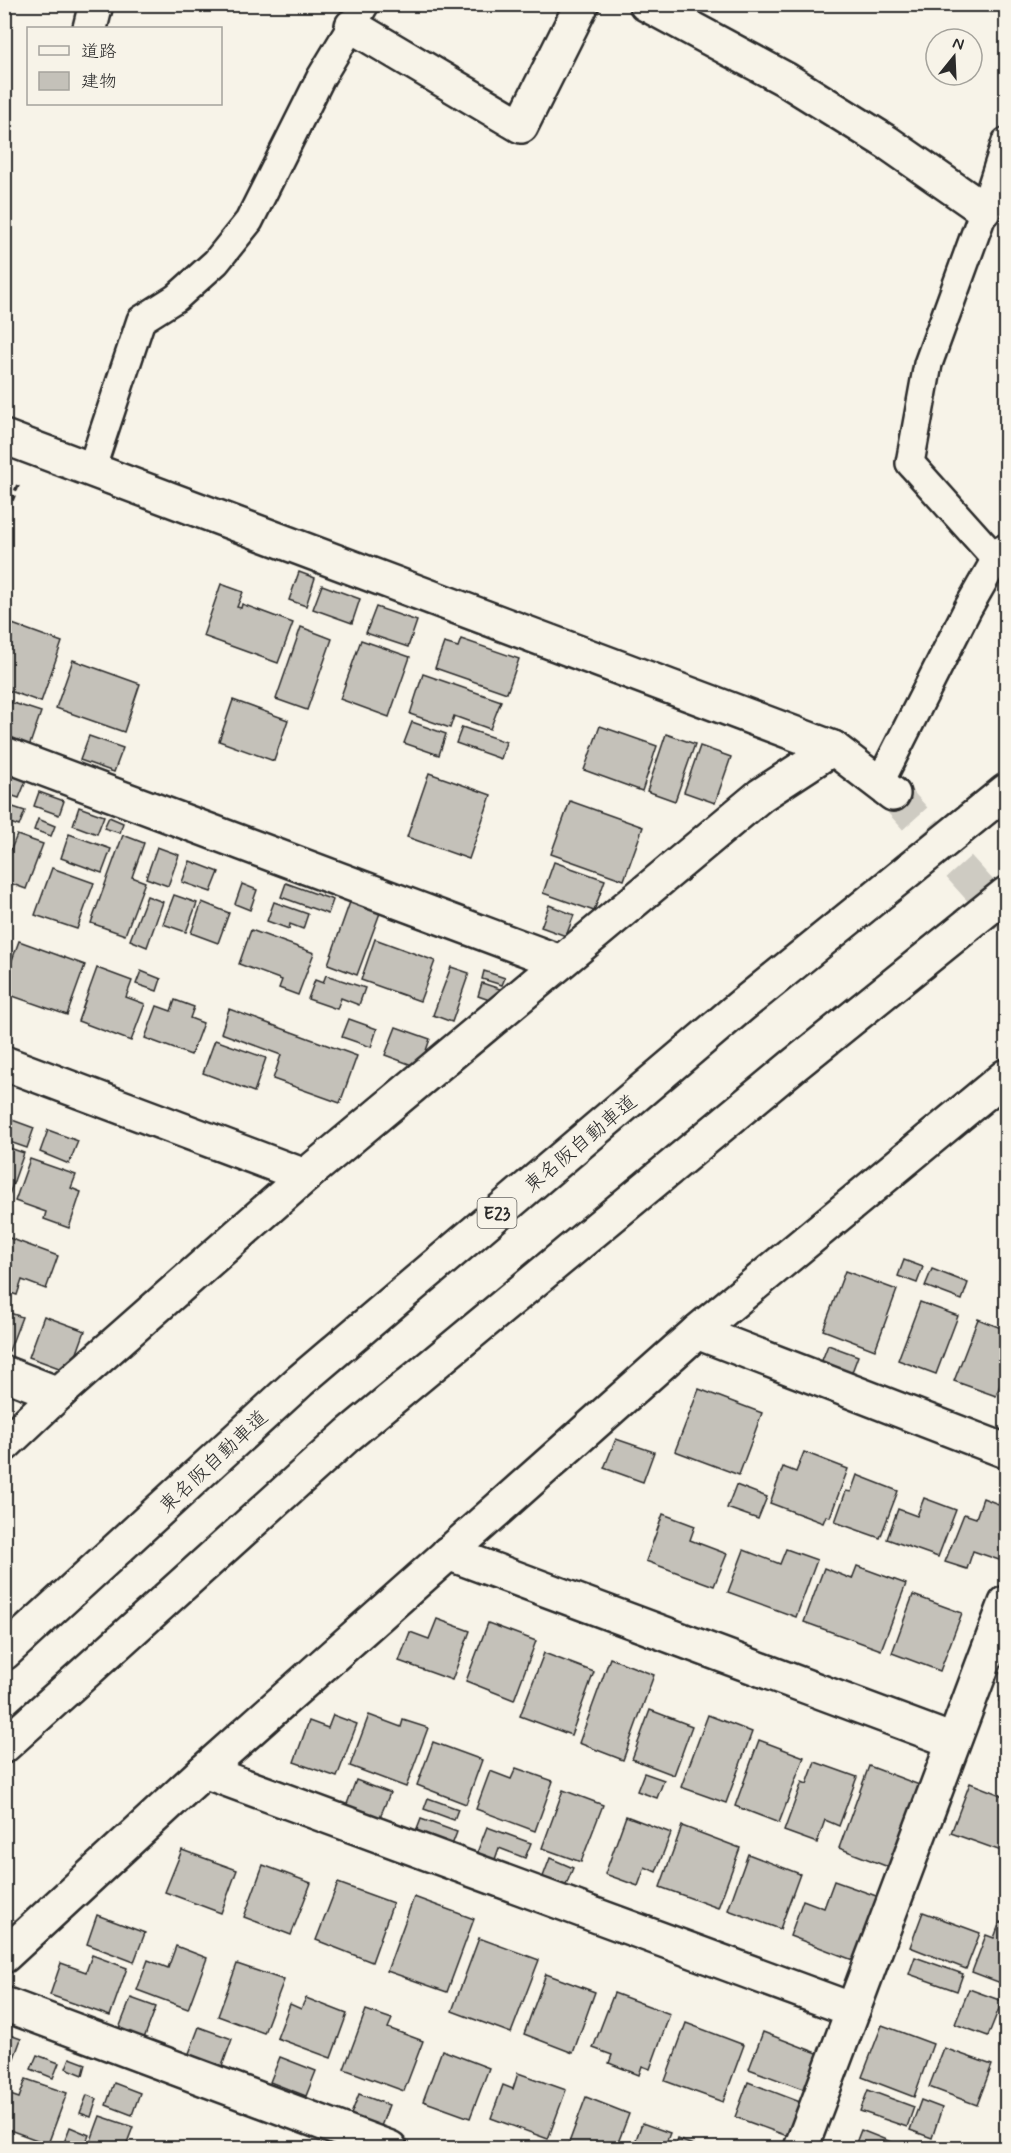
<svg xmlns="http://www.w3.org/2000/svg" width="1011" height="2153" viewBox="0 0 1011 2153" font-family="Mynerve,'Klee One',sans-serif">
  <rect width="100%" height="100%" fill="#f7f3e8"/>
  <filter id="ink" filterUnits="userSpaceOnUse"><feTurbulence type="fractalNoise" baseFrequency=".0167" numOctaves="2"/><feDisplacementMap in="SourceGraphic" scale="12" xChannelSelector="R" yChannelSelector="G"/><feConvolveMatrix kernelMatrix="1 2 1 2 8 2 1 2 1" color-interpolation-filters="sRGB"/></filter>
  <g filter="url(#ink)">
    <!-- building -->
    <g fill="#c4c1b9" stroke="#2b2b2b" stroke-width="1.5">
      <polygon points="299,572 315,578 306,606 289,600"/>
      <polygon points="221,584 243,592 237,607 241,608 242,604 293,623 278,663 203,636"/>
      <polygon points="322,585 360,599 352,623 313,609"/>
      <polygon points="376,607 417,621 408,647 366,633"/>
      <polygon points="4,621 62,642 41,702 4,689"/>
      <polygon points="301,627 332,639 307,710 276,699"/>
      <polygon points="461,639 519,659 507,693 435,668 444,643 458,647"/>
      <polygon points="361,640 410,657 389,717 340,699"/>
      <polygon points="73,660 140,684 124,732 56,708"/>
      <polygon points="423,674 501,701 490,729 454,716 450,728 410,714"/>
      <polygon points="4,700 41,712 29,747 4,739"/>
      <polygon points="233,700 288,720 274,761 219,741"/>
      <polygon points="412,722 446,734 439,755 404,743"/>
      <polygon points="600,726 657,746 642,791 584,770"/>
      <polygon points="462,727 506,742 501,759 456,743"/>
      <polygon points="666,734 695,744 675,801 647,791"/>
      <polygon points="89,736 123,748 114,772 80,760"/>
      <polygon points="700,746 731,757 715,803 684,792"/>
      <polygon points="4,773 26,781 19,798 4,793"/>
      <polygon points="429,773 491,795 469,859 407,837"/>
      <polygon points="39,792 64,801 59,815 34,806"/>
      <polygon points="570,801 643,827 624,880 551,854"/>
      <polygon points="4,804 25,811 19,826 4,821"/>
      <polygon points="79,807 104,816 97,834 73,825"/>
      <polygon points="109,817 123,823 120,833 104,828"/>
      <polygon points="38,819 55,826 51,836 34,830"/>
      <polygon points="69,834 111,849 102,873 61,858"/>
      <polygon points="17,835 43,844 26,889 4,881 4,847 11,849"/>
      <polygon points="123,835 144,843 132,877 145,882 125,935 91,923"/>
      <polygon points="157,847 179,855 168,886 146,878"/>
      <polygon points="190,861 219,872 211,892 182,882"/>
      <polygon points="554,862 605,880 594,911 543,893"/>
      <polygon points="52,868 94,883 77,929 35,915"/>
      <polygon points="286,883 333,900 328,914 281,897"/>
      <polygon points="242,884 257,890 250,910 235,904"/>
      <polygon points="174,895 197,903 186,932 163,924"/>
      <polygon points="147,896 163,902 147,947 130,940"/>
      <polygon points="202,902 229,913 218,943 191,933"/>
      <polygon points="274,902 308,914 303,929 290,924 289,929 267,921"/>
      <polygon points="350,902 380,913 357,975 328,964"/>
      <polygon points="549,905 574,915 566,936 541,927"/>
      <polygon points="251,930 314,953 298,995 279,988 282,980 239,964"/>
      <polygon points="375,939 435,961 420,1001 361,980"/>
      <polygon points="19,941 85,965 67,1015 4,993 4,982"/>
      <polygon points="451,967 469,973 452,1022 433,1015"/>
      <polygon points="97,968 132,981 126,997 145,1004 131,1041 78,1021"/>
      <polygon points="141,971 161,979 157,991 136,984"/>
      <polygon points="484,971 505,978 502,985 482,979"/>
      <polygon points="326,975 365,988 359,1005 341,998 337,1009 308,999 315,980 323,983"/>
      <polygon points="482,983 503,990 498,1003 478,996"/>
      <polygon points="175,1000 194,1007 190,1018 203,1023 191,1055 145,1038 157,1006 171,1011"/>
      <polygon points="229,1009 357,1056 340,1103 273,1079 281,1055 221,1033"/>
      <polygon points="349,1019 377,1029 371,1047 342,1037"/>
      <polygon points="396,1027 430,1039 420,1068 385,1055"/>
      <polygon points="215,1040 266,1058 254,1092 203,1073"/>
      <polygon points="4,1117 34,1128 27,1148 4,1140"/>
      <polygon points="48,1130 78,1141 69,1164 40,1152"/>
      <polygon points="4,1146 24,1153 9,1195 4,1194"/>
      <polygon points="30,1159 76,1175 71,1188 81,1192 69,1228 44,1219 46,1212 15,1201"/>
      <polygon points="4,1236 58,1256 46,1289 22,1280 17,1295 4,1291"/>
      <polygon points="904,1260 923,1267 917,1283 898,1276"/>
      <polygon points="932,1269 968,1283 962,1300 925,1286"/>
      <polygon points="845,1271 897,1290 875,1350 823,1330"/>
      <polygon points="920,1302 958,1316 936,1374 898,1360"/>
      <polygon points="4,1311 22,1317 9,1351 4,1349"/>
      <polygon points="44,1316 85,1331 70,1372 29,1357"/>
      <polygon points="978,1319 1006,1330 1006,1368 996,1396 954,1381"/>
      <polygon points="828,1345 858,1356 849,1380 819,1368"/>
      <polygon points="699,1389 762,1413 739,1475 675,1451"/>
      <polygon points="616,1439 654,1452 643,1482 604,1468"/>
      <polygon points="804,1452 848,1469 830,1517 826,1516 823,1523 770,1503 783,1467 796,1472"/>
      <polygon points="857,1475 898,1491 880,1538 835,1522 846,1491 851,1492"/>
      <polygon points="736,1485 767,1497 758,1519 727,1508"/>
      <polygon points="924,1498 956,1510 938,1557 887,1539 898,1509 917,1516"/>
      <polygon points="983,1498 1006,1507 1006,1548 1002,1561 973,1551 967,1569 945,1562 964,1514 976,1518"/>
      <polygon points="663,1514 695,1526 690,1540 727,1554 714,1586 646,1561"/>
      <polygon points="786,1549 817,1560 796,1617 728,1592 744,1550 780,1564"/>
      <polygon points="857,1566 906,1584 881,1650 804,1622 824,1568 852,1579"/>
      <polygon points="913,1595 962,1613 940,1671 892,1653"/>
      <polygon points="437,1619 470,1631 452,1680 399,1661 410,1632 429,1639"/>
      <polygon points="488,1623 536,1641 514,1700 466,1681"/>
      <polygon points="544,1653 594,1672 571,1735 520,1716"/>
      <polygon points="610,1658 654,1675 623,1760 579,1743"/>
      <polygon points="1006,1681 1006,1703 999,1701"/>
      <polygon points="650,1710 692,1726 674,1775 632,1759"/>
      <polygon points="333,1715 357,1724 337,1777 294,1762 309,1721 328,1728"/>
      <polygon points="369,1715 401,1727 403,1720 428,1728 406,1787 350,1766"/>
      <polygon points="708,1715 752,1732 726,1803 681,1787"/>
      <polygon points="759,1740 804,1757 779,1823 735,1806"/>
      <polygon points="433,1742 482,1760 466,1804 417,1785"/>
      <polygon points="815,1762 857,1777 839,1826 825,1820 817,1843 784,1831 802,1782 807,1784"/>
      <polygon points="869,1766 922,1786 891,1868 839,1848"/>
      <polygon points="516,1768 553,1781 535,1831 476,1809 490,1771 511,1779"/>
      <polygon points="644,1773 664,1780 657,1798 637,1791"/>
      <polygon points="356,1780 390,1793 377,1824 344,1812"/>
      <polygon points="970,1783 1006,1797 1006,1845 1004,1852 951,1833"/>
      <polygon points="563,1790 603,1805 581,1862 542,1848"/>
      <polygon points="428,1798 458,1809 454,1820 424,1809"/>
      <polygon points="626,1816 671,1833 656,1872 645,1867 638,1886 605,1874"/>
      <polygon points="421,1819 457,1832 449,1853 413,1840"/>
      <polygon points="682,1826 740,1848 718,1908 660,1887"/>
      <polygon points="487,1827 531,1843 525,1858 499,1848 493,1865 475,1858"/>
      <polygon points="182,1850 237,1870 221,1913 165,1892"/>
      <polygon points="748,1854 800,1874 780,1929 728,1910"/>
      <polygon points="550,1858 573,1868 564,1890 541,1882"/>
      <polygon points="263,1865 311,1883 291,1935 244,1917"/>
      <polygon points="834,1881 882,1898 858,1962 790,1936 803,1900 824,1908"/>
      <polygon points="338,1883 393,1903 372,1962 316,1940"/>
      <polygon points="414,1897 474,1919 447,1992 387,1971"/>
      <polygon points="923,1912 980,1933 966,1969 910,1947"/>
      <polygon points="97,1915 145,1933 134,1962 87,1944"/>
      <polygon points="1000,1922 1006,1925 1006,1985 972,1972 986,1935 994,1938"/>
      <polygon points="479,1938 539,1960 511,2033 452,2011"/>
      <polygon points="176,1946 207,1958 188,2009 137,1990 148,1960 168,1968"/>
      <polygon points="92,1955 127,1968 110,2016 50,1995 61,1963 86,1972"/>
      <polygon points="915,1957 963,1974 957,1991 909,1974"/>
      <polygon points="237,1964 284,1980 264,2033 218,2016"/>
      <polygon points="546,1974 595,1992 573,2053 524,2034"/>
      <polygon points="969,1989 1002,2001 988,2036 955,2024"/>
      <polygon points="614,1993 670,2014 650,2069 642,2066 639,2075 609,2063 612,2055 593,2048"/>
      <polygon points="131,1998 156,2007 143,2041 118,2031"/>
      <polygon points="306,1998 347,2014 331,2058 277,2038 290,2004 301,2009"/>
      <polygon points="366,2010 392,2019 388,2028 423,2041 404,2091 344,2069"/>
      <polygon points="686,2023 744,2045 723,2102 665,2081"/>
      <polygon points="882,2025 933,2044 914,2097 862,2077"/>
      <polygon points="199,2027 232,2039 221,2069 188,2056"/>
      <polygon points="763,2032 825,2056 811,2092 749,2069"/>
      <polygon points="4,2033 21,2039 14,2058 4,2054"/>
      <polygon points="944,2048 992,2065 977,2105 929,2087"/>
      <polygon points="442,2050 489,2068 470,2118 423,2101"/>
      <polygon points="37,2055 59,2063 53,2078 31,2069"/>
      <polygon points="280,2057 316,2071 306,2096 270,2082"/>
      <polygon points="70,2058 86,2064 83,2075 66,2068"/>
      <polygon points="518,2073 566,2090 548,2139 491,2118 503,2085 513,2089"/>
      <polygon points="26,2079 67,2093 48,2144 4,2128 5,2093 19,2098"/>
      <polygon points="748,2082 813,2107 801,2141 735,2117"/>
      <polygon points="114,2083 140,2093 132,2115 106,2105"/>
      <polygon points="868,2090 914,2107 907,2127 860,2111"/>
      <polygon points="359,2094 389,2105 380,2129 350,2117"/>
      <polygon points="87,2095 97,2099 91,2117 80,2113"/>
      <polygon points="586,2097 629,2114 616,2148 567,2148"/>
      <polygon points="921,2100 942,2108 932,2138 910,2130"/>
      <polygon points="100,2116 133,2127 125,2148 94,2148 89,2146"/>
      <polygon points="642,2123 670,2133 664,2148 633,2148"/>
      <polygon points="70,2127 89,2135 84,2148 62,2148"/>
      <polygon points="861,2130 899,2145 897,2148 854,2148"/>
      <polygon points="677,2139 701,2148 673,2148"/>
    </g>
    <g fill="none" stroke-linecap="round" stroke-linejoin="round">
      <!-- minor-tunnel -->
      <polyline stroke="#cecbc2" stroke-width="33" stroke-dasharray="33 16" stroke-linecap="butt" points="893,794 1006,919"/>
      <defs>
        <g id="service">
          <polyline points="91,470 141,320 176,298 216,262 249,221 321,77 365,4"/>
          <polyline points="879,784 968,608 996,559 910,463 928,364 984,210 1006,142"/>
        </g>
        <g id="minor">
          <polyline points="646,4 785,79 888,143 984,210"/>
          <polyline points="352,26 521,126 582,4"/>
          <polyline points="90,28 96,4"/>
          <polyline points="4,437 833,748 893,794"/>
          <polyline points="996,559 1006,551"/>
          <polyline points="4,754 560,962"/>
          <polyline points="4,1063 305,1176"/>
          <polyline points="697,1332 1006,1451"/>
          <polyline points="4,1373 58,1394"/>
          <polyline points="4,1445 58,1394 305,1176 761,795 833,748"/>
          <polyline points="448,1553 953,1741"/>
          <polyline points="204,1771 853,2010"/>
          <polyline points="4,1956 204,1771 697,1332 1006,1076"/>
          <polyline points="4,2004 390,2148"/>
          <polyline points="801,2148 1006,1603"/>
        </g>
        <g id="motorway">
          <polyline points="4,1653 300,1381 741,1006 1006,791"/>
          <polyline points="4,1746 348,1435 793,1066 1006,894"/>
        </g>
      </defs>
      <!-- service casing -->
      <use href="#service" stroke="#2b2b2b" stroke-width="32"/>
      <!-- minor casing -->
      <use href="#minor" stroke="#2b2b2b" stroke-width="38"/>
      <!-- motorway casing -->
      <use href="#motorway" stroke="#2b2b2b" stroke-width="38"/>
      <!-- path -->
      <polyline stroke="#2b2b2b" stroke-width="4" stroke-dasharray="6 4.5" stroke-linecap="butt" points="4,520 18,485"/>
      <!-- service -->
      <use href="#service" stroke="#f7f3e8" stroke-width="27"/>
      <!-- minor -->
      <use href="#minor" stroke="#f7f3e8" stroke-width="33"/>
      <!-- motorway -->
      <use href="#motorway" stroke="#f7f3e8" stroke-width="33"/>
    </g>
  </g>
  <g text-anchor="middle" stroke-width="5" stroke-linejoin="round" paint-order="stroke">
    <!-- shield labels -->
    <rect fill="#f7f3e8" stroke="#686764" stroke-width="1.5" x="477.5" y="1198" width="39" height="30" rx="4.5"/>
    <g font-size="18" font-weight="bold" fill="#2b2b2b">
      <text x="497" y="1219">E23</text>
    </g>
    <!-- street labels -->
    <g font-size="20" fill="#2b2b2b" stroke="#f7f3e8">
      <text transform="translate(580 1143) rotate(-40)" y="7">東名阪自動車道</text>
      <text transform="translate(213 1461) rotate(-43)" y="7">東名阪自動車道</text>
    </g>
  </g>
  <!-- margin -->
  <rect width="1011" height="2153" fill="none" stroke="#f7f3e8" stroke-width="24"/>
  <rect x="12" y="12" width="987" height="2129" fill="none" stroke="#2b2b2b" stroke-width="2" filter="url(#ink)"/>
  <!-- legend -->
  <rect x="27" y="27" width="195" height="78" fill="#f7f3e8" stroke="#a5a39c" stroke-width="1.5"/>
  <rect x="39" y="46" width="30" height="9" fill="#f7f3e8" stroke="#a5a39c" stroke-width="1.5"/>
  <text x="81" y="57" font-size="18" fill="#2b2b2b">道路</text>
  <rect x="39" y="72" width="30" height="18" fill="#c4c1b9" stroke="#a5a39c" stroke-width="1.5"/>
  <text x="81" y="87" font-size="18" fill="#2b2b2b">建物</text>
  <!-- north arrow -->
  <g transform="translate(954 57) rotate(18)"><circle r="28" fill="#f7f3e8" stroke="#a5a39c" stroke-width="1.5"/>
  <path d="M0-4.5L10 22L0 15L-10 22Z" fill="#2b2b2b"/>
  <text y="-9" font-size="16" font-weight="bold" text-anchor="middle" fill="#2b2b2b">N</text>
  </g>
</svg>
